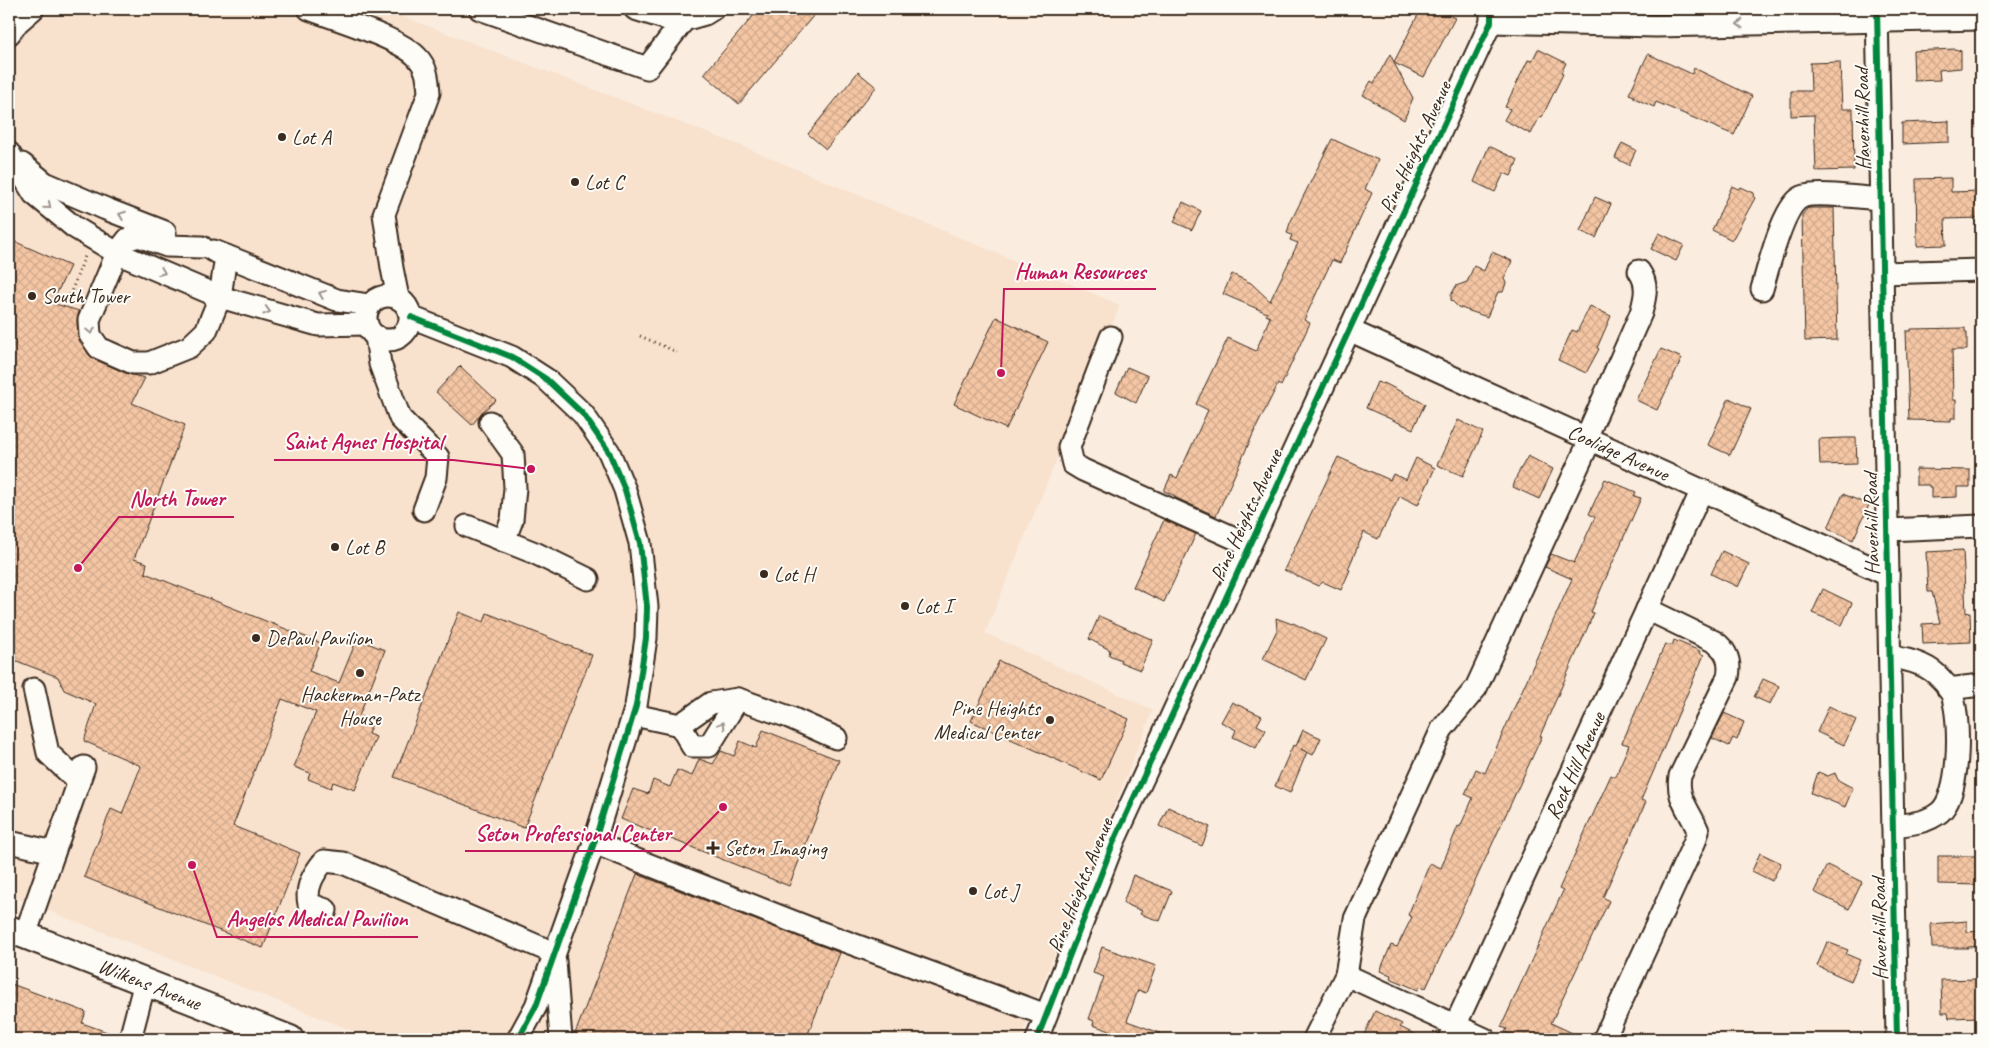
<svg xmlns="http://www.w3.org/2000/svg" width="1990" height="1048" viewBox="0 0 1990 1048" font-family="Caveat,sans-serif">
  <defs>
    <pattern id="building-cross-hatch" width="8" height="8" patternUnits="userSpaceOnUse" patternTransform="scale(1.25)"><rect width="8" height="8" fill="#f4c6a4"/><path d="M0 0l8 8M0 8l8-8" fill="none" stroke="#d2aa8d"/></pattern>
  </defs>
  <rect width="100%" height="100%" fill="#faecde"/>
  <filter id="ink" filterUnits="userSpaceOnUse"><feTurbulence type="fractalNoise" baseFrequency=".02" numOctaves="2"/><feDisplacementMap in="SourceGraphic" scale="10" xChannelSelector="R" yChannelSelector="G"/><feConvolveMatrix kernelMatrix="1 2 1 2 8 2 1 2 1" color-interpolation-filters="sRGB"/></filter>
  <g filter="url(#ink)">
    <!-- built -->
    <polygon fill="#f8e1cd" points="9,9 383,9 739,145 1120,305 985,633 1153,710 1020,1039 374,1039 9,895"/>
    <!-- building -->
    <g fill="url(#building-cross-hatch)" stroke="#3b2a1e">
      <polygon points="759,9 819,9 739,104 704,74"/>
      <polygon points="1421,9 1451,9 1448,15 1455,18 1424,77 1394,63 1413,98 1404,120 1363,95 1371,81 1374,83 1390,54 1394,62"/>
      <polygon points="1538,49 1566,63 1561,73 1563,74 1542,117 1540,116 1531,134 1504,120 1510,109 1505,107 1528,60 1532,61"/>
      <polygon points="1955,49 1961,51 1961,68 1939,70 1940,80 1914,81 1913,51"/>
      <polygon points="1648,54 1692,74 1694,68 1752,96 1734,135 1656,102 1654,107 1634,98 1634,96 1629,94"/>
      <polygon points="1840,62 1842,109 1853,109 1854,170 1816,171 1814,115 1791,116 1791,91 1811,91 1810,63"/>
      <polygon points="858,72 876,87 826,149 808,134"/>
      <polygon points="1949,121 1949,142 1902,144 1902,123"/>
      <polygon points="1332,139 1378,160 1365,189 1372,193 1340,263 1332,260 1304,320 1310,323 1299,347 1281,386 1278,384 1254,432 1216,516 1174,497 1175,496 1164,491 1171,475 1177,478 1208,410 1196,404 1228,338 1256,351 1270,317 1266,315 1267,313 1223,294 1232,274 1251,283 1270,301 1298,243 1290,240 1292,235 1287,233 1290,223"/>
      <polygon points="1622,143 1636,150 1629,165 1615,158"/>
      <polygon points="1489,146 1518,160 1511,176 1504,173 1495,192 1474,182"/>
      <polygon points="1951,178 1951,192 1981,191 1981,218 1945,219 1946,245 1917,246 1916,179"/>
      <polygon points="1732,186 1738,189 1741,187 1754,193 1753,196 1755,198 1732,240 1712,230"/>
      <polygon points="1595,197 1611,204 1596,238 1580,231"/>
      <polygon points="1183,202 1201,211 1192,230 1174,222"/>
      <polygon points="1808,208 1834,208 1837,340 1805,341 1802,215"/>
      <polygon points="1659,233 1684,245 1676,261 1651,249"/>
      <polygon points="9,239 70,266 52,303 79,311 77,320 78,336 89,355 94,359 128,374 145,378 132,403 185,425 134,559 147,563 145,573 321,643 309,671 339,683 357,639 385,650 359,716 373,721 368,734 376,737 355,790 333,782 331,788 308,779 310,773 294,767 316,712 282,699 233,826 300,853 263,948 84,877 111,809 122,814 141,766 84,741 96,704 64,690 58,677 9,658"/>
      <polygon points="1492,252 1512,261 1504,279 1506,283 1503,292 1498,292 1487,317 1458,307 1451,300 1451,295 1456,286 1467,282 1474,266 1484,271"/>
      <polygon points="1590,306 1611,316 1597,348 1599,349 1586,373 1558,360 1572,330 1577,332"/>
      <polygon points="996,317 1048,342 1006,429 954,404"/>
      <polygon points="1965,328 1965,332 1967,332 1967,350 1952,350 1953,400 1956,400 1956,418 1951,418 1951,421 1909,420 1906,331 1911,331 1911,329"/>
      <polygon points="1661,349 1682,358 1657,410 1636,400"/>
      <polygon points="460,366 496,400 482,412 472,425 436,392"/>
      <polygon points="1127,367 1148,376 1136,403 1116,392"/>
      <polygon points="1377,382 1383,384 1384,383 1425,404 1413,429 1366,408"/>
      <polygon points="1729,398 1751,409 1730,455 1708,445"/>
      <polygon points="1458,420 1483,432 1463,476 1437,465"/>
      <polygon points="1845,438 1856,438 1857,464 1820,465 1819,439"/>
      <polygon points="1528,456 1553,469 1539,499 1513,487 1517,475"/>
      <polygon points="1338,457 1390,480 1393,474 1406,480 1416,458 1435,468 1418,505 1400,496 1378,539 1364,532 1348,569 1350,570 1341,590 1323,582 1318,586 1284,570"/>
      <polygon points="1916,469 1970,470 1970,487 1957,487 1957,497 1931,498 1931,487 1929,487 1929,485 1916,485"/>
      <polygon points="1605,479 1636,492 1634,496 1641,498 1591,612 1594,613 1540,736 1542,736 1426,988 1420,986 1418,990 1390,978 1391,975 1380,971 1391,945 1397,947 1412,917 1408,915 1430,863 1441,868 1458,826 1460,827 1473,798 1465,794 1476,769 1485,773 1572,579 1545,567 1551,554 1574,563 1595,517 1589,514"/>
      <polygon points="1843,494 1869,505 1853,540 1828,528"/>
      <polygon points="1164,520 1196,534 1164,602 1133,587"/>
      <polygon points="1963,550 1966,613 1970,612 1971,642 1923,644 1922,624 1940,623 1932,592 1928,592 1926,552"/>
      <polygon points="1722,551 1749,564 1738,587 1711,574"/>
      <polygon points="1823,589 1852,603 1842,625 1812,613"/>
      <polygon points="459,612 484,622 487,613 592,655 524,828 394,777"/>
      <polygon points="1099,616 1153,640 1140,670 1120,662 1121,660 1109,655 1110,650 1089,639"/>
      <polygon points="1276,618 1292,624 1293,623 1326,639 1306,680 1263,659 1277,630"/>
      <polygon points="1674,640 1700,651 1699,653 1704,655 1641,800 1646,802 1603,897 1609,901 1551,1023 1585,1039 1520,1039 1505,1032 1507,1029 1501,1027 1563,891 1559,889 1568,869 1611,775 1615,777 1629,745 1622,743 1665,644 1672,646"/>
      <polygon points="999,661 1129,719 1101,780 971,721"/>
      <polygon points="1763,679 1779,686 1770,704 1754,697"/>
      <polygon points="1232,702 1262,716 1257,725 1266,730 1256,748 1233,737 1236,730 1221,722"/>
      <polygon points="1829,706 1856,720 1844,745 1817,732"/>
      <polygon points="1724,713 1744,722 1737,740 1733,738 1729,746 1712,738"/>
      <polygon points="763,730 839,760 789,886 621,819 633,789 648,794 653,780 670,787 677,770 692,776 699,759 713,764 721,751 734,756 740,741 756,748"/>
      <polygon points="1303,730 1321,738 1313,755 1301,749 1307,752 1290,793 1275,786 1293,745 1296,746"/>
      <polygon points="1818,772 1828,776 1835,773 1838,780 1853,788 1845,807 1811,793"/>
      <polygon points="1168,807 1210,827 1202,846 1159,826"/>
      <polygon points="1760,853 1781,863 1772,881 1752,871"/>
      <polygon points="1938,856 1981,856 1981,885 1938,884"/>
      <polygon points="1827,865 1862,882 1849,909 1814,892"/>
      <polygon points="637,874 840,953 806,1039 573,1039"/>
      <polygon points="1133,875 1172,891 1160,921 1140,914 1142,911 1123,903"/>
      <polygon points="1967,921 1967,932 1981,931 1981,946 1968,947 1968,948 1932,948 1931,924"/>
      <polygon points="1827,942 1848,950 1846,954 1860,960 1851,981 1817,966"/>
      <polygon points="1102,947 1156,966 1146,993 1138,990 1127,1021 1160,1033 1158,1039 1133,1039 1093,1025 1094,1021 1089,1019 1104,977 1093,973"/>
      <polygon points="1979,979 1979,986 1981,986 1981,1017 1949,1018 1948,1013 1942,1013 1941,980"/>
      <polygon points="9,983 86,1012 82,1023 118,1036 118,1039 30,1039 9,1031"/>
      <polygon points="1375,1011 1402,1024 1400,1027 1424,1039 1362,1039"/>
    </g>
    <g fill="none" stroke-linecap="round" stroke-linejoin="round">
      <defs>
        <g id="minor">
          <path d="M309 9C335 19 400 38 417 57 427 67 428 79 429 93L384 214 392 268 398 298"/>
          <polyline points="480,9 647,68 684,20 705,14 713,9"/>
          <polyline points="635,9 667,19 684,20"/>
          <polyline points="1877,9 1897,1039"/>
          <polyline points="1491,22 1656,26 1981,19"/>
          <polyline points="9,34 18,22 33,9"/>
          <polyline points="9,153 34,194 74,227 117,253 220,297 318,325 367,324"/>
          <polyline points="22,164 45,183 106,209 165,232"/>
          <polyline points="202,247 167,246 139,236 128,239 117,253 89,320 90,335 99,348 133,363 149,363 189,347 206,331 220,297 226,256"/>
          <polyline points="214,251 337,300 369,305"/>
          <polyline points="1882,273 1981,270"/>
          <path d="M1762 289C1768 269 1783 205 1802 197 1816 191 1863 198 1880 199"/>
          <circle cx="388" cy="318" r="22"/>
          <polyline points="411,317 512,357 546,379 583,414 609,452 625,490 640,543 647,607 646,638 636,706 594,843 536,1006 518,1039"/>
          <path id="s1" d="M1349 330 1888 575"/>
          <polyline points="376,336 380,364 400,418 438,457 436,478 424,510"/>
          <polyline points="1111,337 1069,447 1073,464 1083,470 1250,545"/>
          <polyline points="490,422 513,454 515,488 512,520 504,541"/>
          <path d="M1586 438 1641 313C1645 298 1649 285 1639 271"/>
          <polyline points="467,526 535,553 588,579"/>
          <polyline points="1887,530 1981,526"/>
          <path d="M1890 657C1908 659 1929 665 1941 679 1947 685 1953 694 1954 702 1960 727 1960 795 1940 812 1927 823 1909 824 1893 826"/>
          <polyline points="34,689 48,753 79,782"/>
          <polyline points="1948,689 1981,685"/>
          <polyline points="634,715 680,725 711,703 738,699 789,717 836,738"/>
          <polyline points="680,725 692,746 709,746 738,699"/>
          <polyline points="9,842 54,852"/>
          <polyline points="594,843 817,931 1046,1015"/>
          <path d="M326 910 309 904C305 887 314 873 324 861L343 863 554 953"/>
          <polyline points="25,935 84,767"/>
          <polyline points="555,961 561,1039"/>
          <polyline points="1346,975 1485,1039"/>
          <polyline points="130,1039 145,982"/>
          <polyline points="1037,1039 1114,841 1491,22 1491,9"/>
          <polyline points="1314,1039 1346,975 1355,919 1442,729 1476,688 1590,440"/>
          <path id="s2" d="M1449 1039 1702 490"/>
          <path d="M1604 1039 1695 841 1698 831C1690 810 1676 799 1680 776L1728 677C1731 662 1727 651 1715 642L1647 609"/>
        </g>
        <g id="major">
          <path id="s3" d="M9 929 290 1039"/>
        </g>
      </defs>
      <!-- minor casing -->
      <use href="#minor" stroke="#3b2a1e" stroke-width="25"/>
      <!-- major casing -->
      <use href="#major" stroke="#3b2a1e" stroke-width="30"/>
      <!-- path -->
      <g stroke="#3b2a1e" stroke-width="3" stroke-dasharray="1 4" stroke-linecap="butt">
        <polyline points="70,295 85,256"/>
        <polyline points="640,336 677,352"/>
      </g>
      <!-- minor -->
      <use href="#minor" stroke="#fdfcf7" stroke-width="21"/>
      <!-- major -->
      <use href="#major" stroke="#fdfcf7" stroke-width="26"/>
      <defs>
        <g id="cycleway">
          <polyline points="1877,9 1897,1039"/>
          <polyline points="411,317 512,357 546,379 583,414 609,452 625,490 640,543 647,607 646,638 636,706 594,843 536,1006 518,1039"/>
          <polyline points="1037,1039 1114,841 1491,22 1491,9"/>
        </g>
      </defs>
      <!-- cycleway casing -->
      <use href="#cycleway" stroke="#fdfcf7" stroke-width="9"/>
      <!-- cycleway -->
      <use href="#cycleway" stroke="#00873e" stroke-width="6"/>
    </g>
    <!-- one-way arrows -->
    <defs><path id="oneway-chevron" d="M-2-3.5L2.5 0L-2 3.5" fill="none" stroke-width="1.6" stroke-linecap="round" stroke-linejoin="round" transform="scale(1.25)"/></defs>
    <g stroke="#9c938a">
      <use href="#oneway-chevron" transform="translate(1740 24) rotate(178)"/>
      <use href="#oneway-chevron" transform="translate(48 206) rotate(40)"/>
      <use href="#oneway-chevron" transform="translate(122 215) rotate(-159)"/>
      <use href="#oneway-chevron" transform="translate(162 272) rotate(23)"/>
      <use href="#oneway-chevron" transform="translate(322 294) rotate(-158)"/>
      <use href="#oneway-chevron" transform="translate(267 311) rotate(16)"/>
      <use href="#oneway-chevron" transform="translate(91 331) rotate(78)"/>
      <use href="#oneway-chevron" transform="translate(722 725) rotate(-59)"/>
    </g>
  </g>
  <!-- markers -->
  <g fill="#3b2a1e" stroke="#fdfcf7" stroke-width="2">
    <circle cx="282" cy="137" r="5"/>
    <circle cx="575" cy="182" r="5"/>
    <circle cx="32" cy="296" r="5"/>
    <circle cx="335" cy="547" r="5"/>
    <circle cx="764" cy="574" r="5"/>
    <circle cx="905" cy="606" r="5"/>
    <circle cx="256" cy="638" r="5"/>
    <circle cx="360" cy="673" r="5"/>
    <circle cx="1050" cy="720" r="5"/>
    <path d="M710.5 840.5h5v5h5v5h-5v5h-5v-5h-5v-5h5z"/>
    <circle cx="973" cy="891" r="5"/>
  </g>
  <g text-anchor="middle" stroke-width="4" stroke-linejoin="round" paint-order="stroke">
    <!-- street labels -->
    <g font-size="21" fill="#3b2a1e" stroke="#fdfcf7">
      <text transform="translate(1862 119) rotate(-91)" y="7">Haverhill Road</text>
      <text transform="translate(1415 147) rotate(-65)" y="7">Pine Heights Avenue</text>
      <text dy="7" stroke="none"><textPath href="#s1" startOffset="296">Coolidge Avenue</textPath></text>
      <text transform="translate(1246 515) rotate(-65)" y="7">Pine Heights Avenue</text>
      <text transform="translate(1871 524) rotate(-91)" y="7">Haverhill Road</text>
      <text dy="7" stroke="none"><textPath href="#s2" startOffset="301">Rock Hill Avenue</textPath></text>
      <text transform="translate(1080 885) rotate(-68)" y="7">Pine Heights Avenue</text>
      <text transform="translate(1879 929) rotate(-91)" y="7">Haverhill Road</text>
      <text dy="7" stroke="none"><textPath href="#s3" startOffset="151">Wilkens Avenue</textPath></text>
    </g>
    <!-- poi labels -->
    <g font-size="21" fill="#3b2a1e" stroke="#fdfcf7" text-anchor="start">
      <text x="292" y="144">Lot A</text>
      <text x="585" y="189">Lot C</text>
      <text x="42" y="303">South Tower</text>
      <text x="345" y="554">Lot B</text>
      <text x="774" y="581">Lot H</text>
      <text x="915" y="613">Lot I</text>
      <text x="266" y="645">DePaul Pavilion</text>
      <text x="360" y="701" text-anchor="middle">Hackerman-Patz<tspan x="360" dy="24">House</tspan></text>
      <text x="1040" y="715" text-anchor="end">Pine Heights<tspan x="1040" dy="24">Medical Center</tspan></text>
      <text x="724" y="855">Seton Imaging</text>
      <text x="983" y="898">Lot J</text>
    </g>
  </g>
  <!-- callouts -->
  <path fill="none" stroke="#c2185b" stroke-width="2" d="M1001 373L1004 289H1156M531 469L453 460H274M78 568L119 517H234M723 807L680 851H465M192 865L217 937H418"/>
  <g fill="#c2185b" stroke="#fdfcf7" stroke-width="2">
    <circle cx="1001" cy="373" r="5"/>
    <circle cx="531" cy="469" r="5"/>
    <circle cx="78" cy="568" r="5"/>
    <circle cx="723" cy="807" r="5"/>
    <circle cx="192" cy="865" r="5"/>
  </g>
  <g font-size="22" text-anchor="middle" font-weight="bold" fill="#c2185b" stroke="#fdfcf7" stroke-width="4" stroke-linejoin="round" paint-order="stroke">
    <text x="1080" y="279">Human Resources</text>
    <text x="363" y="449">Saint Agnes Hospital</text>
    <text x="177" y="506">North Tower</text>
    <text x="573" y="841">Seton Professional Center</text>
    <text x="317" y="926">Angelos Medical Pavilion</text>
  </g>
  <!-- margin -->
  <rect width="1990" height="1048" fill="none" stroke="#fdfcf7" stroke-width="30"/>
  <rect x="15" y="15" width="1960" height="1018" fill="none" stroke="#3b2a1e" stroke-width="2" filter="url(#ink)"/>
</svg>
